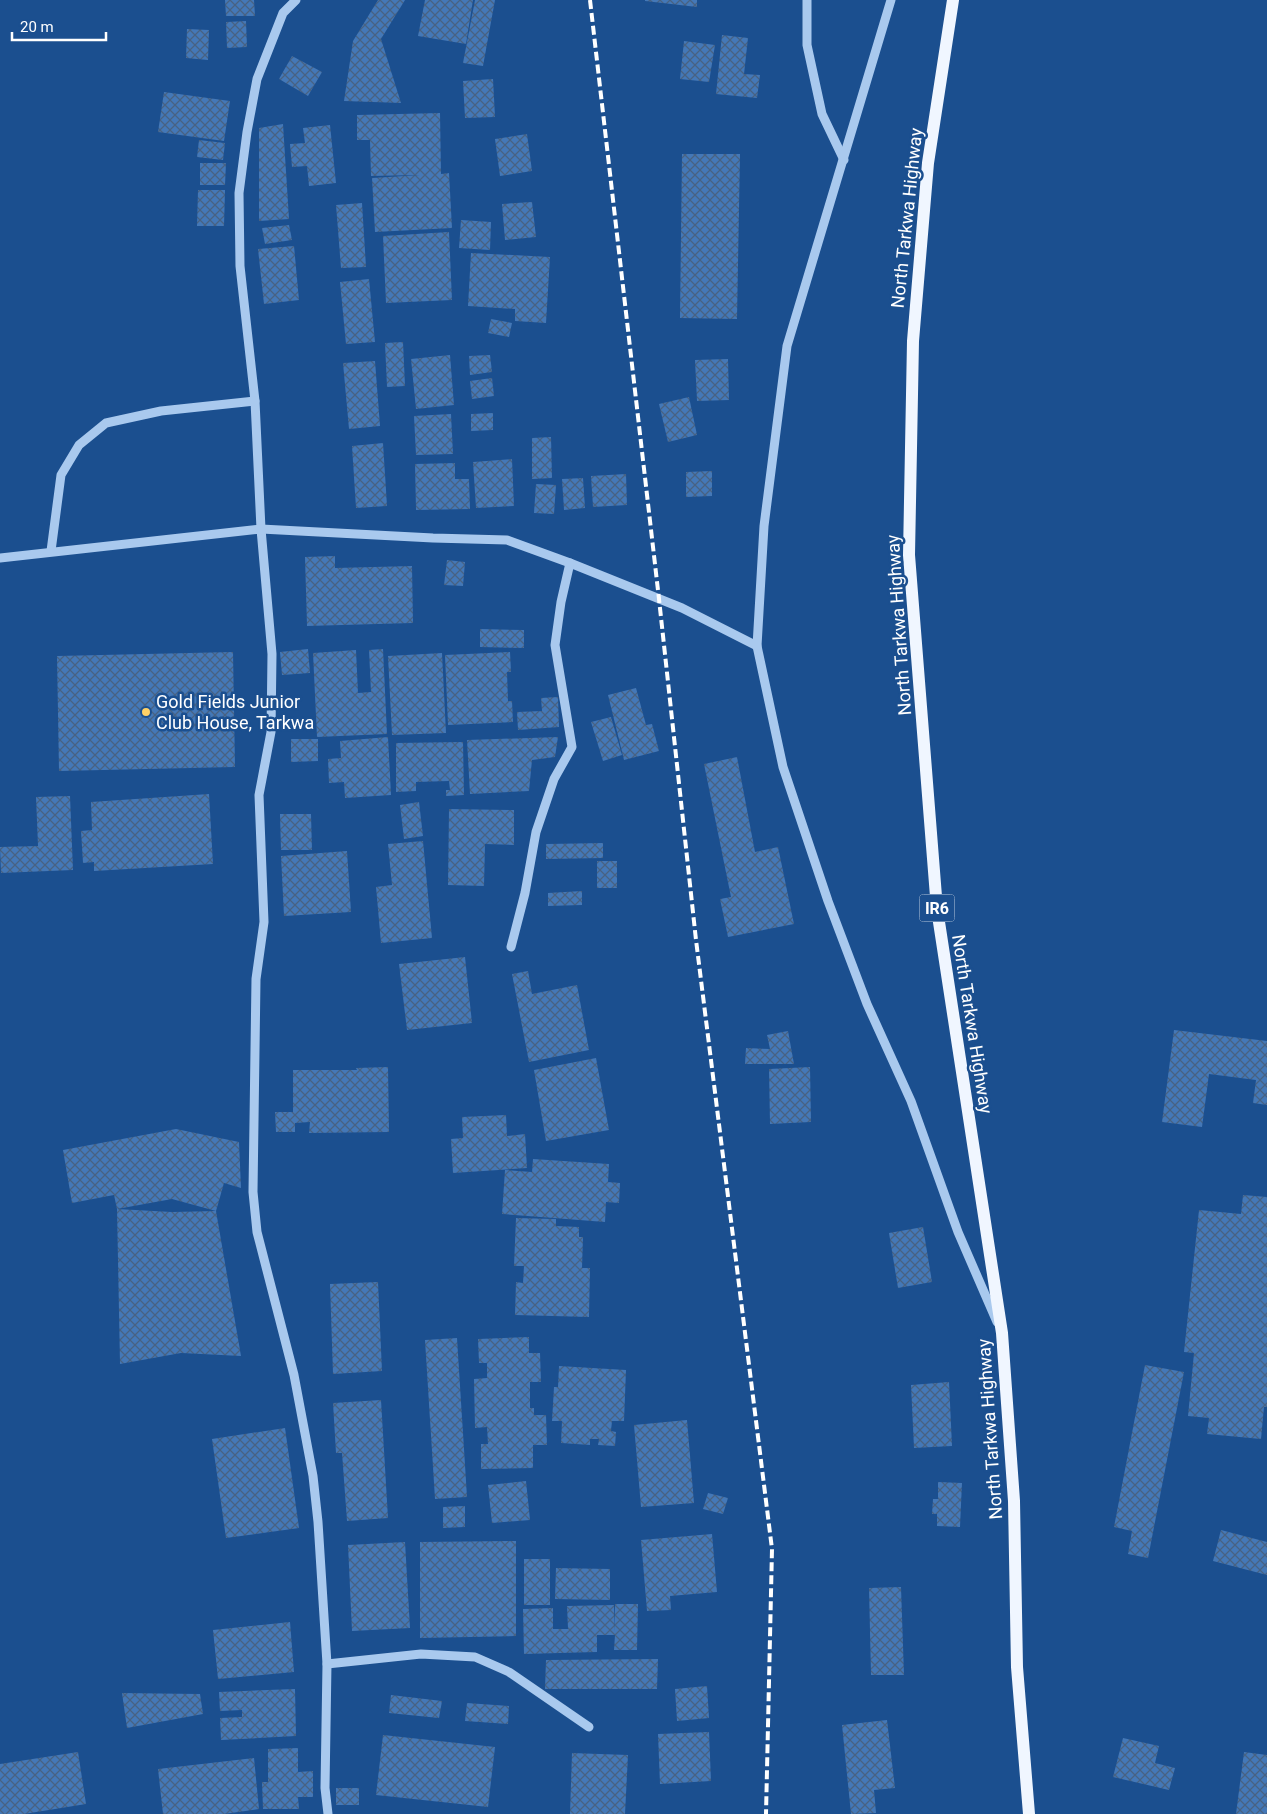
<svg xmlns="http://www.w3.org/2000/svg" width="1267" height="1814" viewBox="0 0 1267 1814" font-family="Roboto,sans-serif">
  <defs>
    <pattern id="building-cross-hatch" width="8" height="8" patternUnits="userSpaceOnUse" patternTransform="scale(1.25)"><rect width="8" height="8" fill="#4478b7"/><path d="M0 0l8 8M0 8l8-8" fill="none" stroke="#486282"/></pattern>
  </defs>
  <rect width="100%" height="100%" fill="#1b4f8f"/>
  <!-- building -->
  <g fill="url(#building-cross-hatch)">
    <polygon points="225,0 254,0 255,16 226,16"/>
    <polygon points="378,0 405,0 381,39 401,103 344,101 353,41"/>
    <polygon points="425,0 473,0 466,44 418,36"/>
    <polygon points="475,0 495,0 483,66 463,63"/>
    <polygon points="645,0 697,0 697,7 645,1"/>
    <polygon points="246,21 247,47 227,48 226,22"/>
    <polygon points="187,29 209,30 208,60 186,58"/>
    <polygon points="722,35 748,38 744,74 760,75 757,98 716,94"/>
    <polygon points="684,41 715,45 709,82 680,79"/>
    <polygon points="292,56 322,72 308,96 279,79"/>
    <polygon points="493,79 495,117 465,118 463,81"/>
    <polygon points="164,92 230,101 224,141 158,132"/>
    <polygon points="440,113 441,174 449,173 452,228 375,232 372,178 420,175 371,176 370,140 357,140 357,115"/>
    <polygon points="283,124 289,219 259,221 259,128"/>
    <polygon points="330,125 336,183 309,186 307,166 292,167 290,144 305,143 303,128"/>
    <polygon points="527,134 532,171 500,176 495,139"/>
    <polygon points="199,140 225,143 223,160 197,157"/>
    <polygon points="682,154 740,154 737,319 680,318"/>
    <polygon points="200,163 226,163 225,185 200,185"/>
    <polygon points="198,190 225,190 224,226 197,226"/>
    <polygon points="532,202 536,237 505,240 502,204"/>
    <polygon points="362,203 366,267 341,268 336,205"/>
    <polygon points="461,220 491,222 490,250 459,248"/>
    <polygon points="289,225 292,240 265,244 262,228"/>
    <polygon points="449,232 452,300 386,303 383,236"/>
    <polygon points="294,246 299,300 264,304 258,249"/>
    <polygon points="471,253 550,257 546,323 515,321 515,309 468,306"/>
    <polygon points="369,279 375,342 346,344 340,282"/>
    <polygon points="491,319 512,323 509,337 488,333"/>
    <polygon points="403,342 405,386 387,387 385,343"/>
    <polygon points="450,355 454,405 416,409 411,359"/>
    <polygon points="490,355 492,372 470,375 469,356"/>
    <polygon points="728,359 729,400 697,401 695,360"/>
    <polygon points="375,361 380,426 349,429 343,363"/>
    <polygon points="492,378 494,396 472,399 470,381"/>
    <polygon points="689,397 697,435 668,442 659,404"/>
    <polygon points="493,413 493,430 471,431 471,414"/>
    <polygon points="451,414 453,454 416,455 414,416"/>
    <polygon points="551,437 552,478 532,479 532,438"/>
    <polygon points="383,443 387,506 356,508 352,446"/>
    <polygon points="512,459 514,506 476,508 473,462"/>
    <polygon points="455,463 455,479 469,479 470,509 416,510 415,464"/>
    <polygon points="712,471 712,496 686,497 686,472"/>
    <polygon points="626,474 627,505 593,507 591,476"/>
    <polygon points="583,478 585,508 564,510 562,479"/>
    <polygon points="536,484 556,485 554,514 534,513"/>
    <polygon points="335,556 335,568 412,566 413,623 307,626 305,557"/>
    <polygon points="447,560 465,562 463,586 444,585"/>
    <polygon points="480,629 524,630 524,648 480,647"/>
    <polygon points="308,649 310,673 282,675 280,652"/>
    <polygon points="383,649 387,734 317,737 313,653 356,650 358,693 371,692 369,650"/>
    <polygon points="233,652 235,767 59,771 57,656"/>
    <polygon points="510,652 511,672 507,672 508,701 512,701 513,722 448,725 445,655"/>
    <polygon points="442,653 446,733 392,735 388,656"/>
    <polygon points="636,688 646,725 652,724 659,751 624,760 608,695"/>
    <polygon points="558,697 559,727 518,730 517,712 542,711 541,698"/>
    <polygon points="611,717 622,755 603,761 591,722"/>
    <polygon points="388,737 391,795 345,798 344,782 329,783 328,759 341,758 340,741"/>
    <polygon points="558,737 555,757 532,760 529,791 470,794 467,740"/>
    <polygon points="291,739 318,739 318,761 291,762"/>
    <polygon points="463,742 464,795 446,796 446,790 450,790 449,781 416,782 416,791 396,792 396,743"/>
    <polygon points="737,757 755,852 778,847 794,924 728,937 720,899 731,897 704,764"/>
    <polygon points="209,794 213,864 94,871 94,862 83,863 81,831 92,830 91,802"/>
    <polygon points="70,796 73,870 1,873 0,847 38,846 36,797"/>
    <polygon points="419,802 423,836 404,839 400,805"/>
    <polygon points="449,809 514,810 514,845 485,844 484,886 448,885"/>
    <polygon points="280,814 311,814 312,850 281,850"/>
    <polygon points="423,841 432,938 381,943 376,887 392,885 388,844"/>
    <polygon points="603,843 603,858 546,859 546,844"/>
    <polygon points="347,851 351,912 284,916 281,856"/>
    <rect x="597" y="861" width="20" height="27"/>
    <polygon points="582,891 582,905 548,906 548,893"/>
    <polygon points="465,957 472,1023 407,1030 399,964"/>
    <polygon points="528,971 532,994 577,985 589,1050 529,1062 512,974"/>
    <polygon points="1174,1030 1267,1041 1267,1105 1253,1103 1256,1080 1209,1074 1202,1127 1162,1122"/>
    <polygon points="788,1031 794,1064 745,1064 746,1048 770,1049 767,1035"/>
    <polygon points="596,1058 609,1130 546,1141 534,1070"/>
    <polygon points="388,1067 389,1132 309,1133 310,1122 295,1123 295,1132 276,1132 275,1112 293,1112 293,1070 357,1070 356,1068"/>
    <polygon points="810,1067 811,1122 770,1124 769,1069"/>
    <polygon points="506,1115 507,1136 525,1134 527,1168 453,1173 451,1139 463,1138 462,1117"/>
    <polygon points="176,1129 239,1142 241,1188 224,1183 216,1211 241,1356 181,1353 120,1364 117,1209 172,1212 216,1211 172,1199 117,1209 114,1195 72,1203 63,1150"/>
    <polygon points="533,1159 609,1164 608,1182 620,1183 619,1203 606,1202 605,1222 502,1214 505,1170 532,1172"/>
    <polygon points="1243,1195 1267,1197 1267,1407 1264,1407 1261,1439 1207,1434 1209,1418 1188,1416 1194,1353 1184,1352 1199,1210 1241,1214"/>
    <polygon points="516,1218 556,1219 556,1226 579,1227 579,1237 583,1237 582,1268 590,1268 589,1317 515,1315 516,1282 523,1283 524,1266 514,1266"/>
    <polygon points="923,1227 932,1282 898,1288 889,1233"/>
    <polygon points="378,1282 382,1371 333,1374 330,1284"/>
    <polygon points="529,1337 529,1353 540,1353 541,1382 530,1382 530,1408 534,1408 534,1415 546,1415 547,1445 533,1445 533,1468 481,1469 481,1444 488,1444 487,1427 475,1428 474,1379 487,1378 487,1363 479,1363 478,1339"/>
    <polygon points="457,1338 467,1497 435,1499 425,1340"/>
    <polygon points="1145,1365 1184,1372 1148,1558 1128,1554 1132,1531 1114,1527"/>
    <polygon points="559,1366 626,1370 624,1421 612,1421 611,1431 616,1432 615,1446 598,1445 599,1439 590,1439 590,1445 561,1443 562,1421 552,1421 554,1387 558,1387"/>
    <polygon points="949,1382 952,1446 914,1448 911,1385"/>
    <polygon points="381,1400 388,1518 347,1521 342,1453 336,1453 333,1403"/>
    <polygon points="687,1420 694,1503 641,1507 634,1425"/>
    <polygon points="285,1428 299,1528 226,1538 212,1439"/>
    <polygon points="526,1481 530,1520 492,1523 488,1485"/>
    <polygon points="938,1482 962,1483 960,1527 937,1526 937,1514 932,1514 933,1499 938,1499"/>
    <polygon points="708,1493 728,1498 723,1514 703,1509"/>
    <polygon points="465,1506 465,1527 443,1528 443,1507"/>
    <polygon points="1221,1530 1267,1542 1267,1575 1213,1561"/>
    <polygon points="712,1534 717,1592 670,1596 671,1610 647,1611 641,1540"/>
    <polygon points="516,1541 516,1636 420,1638 420,1542"/>
    <polygon points="405,1542 410,1628 352,1631 348,1545"/>
    <rect x="524" y="1559" width="26" height="46"/>
    <polygon points="556,1568 610,1569 610,1600 555,1599"/>
    <polygon points="901,1587 904,1675 871,1675 869,1588"/>
    <polygon points="615,1604 638,1604 637,1650 614,1650 615,1635 597,1635 597,1652 524,1654 523,1609 553,1608 553,1629 568,1629 567,1606 614,1605 615,1632"/>
    <polygon points="290,1622 294,1672 218,1679 213,1630"/>
    <polygon points="658,1659 657,1689 545,1689 546,1660"/>
    <polygon points="707,1686 709,1718 677,1721 675,1689"/>
    <polygon points="295,1689 296,1736 221,1740 220,1718 242,1717 242,1710 220,1711 219,1692"/>
    <polygon points="122,1693 200,1694 203,1714 127,1728"/>
    <polygon points="391,1695 442,1701 439,1718 389,1713"/>
    <polygon points="467,1703 509,1706 508,1724 465,1721"/>
    <polygon points="887,1720 895,1788 874,1790 876,1813 851,1814 842,1725"/>
    <polygon points="709,1732 711,1781 660,1784 658,1734"/>
    <polygon points="383,1735 495,1747 488,1807 376,1795"/>
    <polygon points="1123,1738 1159,1746 1155,1763 1175,1768 1169,1790 1113,1777"/>
    <polygon points="298,1748 298,1772 313,1771 313,1797 298,1797 299,1809 263,1809 262,1782 268,1782 268,1749"/>
    <polygon points="78,1752 86,1804 24,1814 0,1814 0,1764"/>
    <polygon points="1244,1752 1267,1755 1267,1814 1236,1814"/>
    <polygon points="572,1753 628,1755 625,1814 570,1814"/>
    <polygon points="254,1758 259,1809 224,1814 163,1814 158,1769"/>
    <rect x="336" y="1788" width="23" height="17"/>
  </g>
  <g fill="none" stroke-linecap="round" stroke-linejoin="round">
    <!-- minor -->
    <g stroke="#a9c9ee" stroke-width="9">
      <polyline points="296,0 283,13 257,79 247,132 239,193 240,266 255,401 261,529 272,654 271,732 259,795 264,922 256,979 253,1192 257,1232 294,1375 313,1476 318,1522 327,1664 325,1788 328,1814"/>
      <polyline points="807,0 807,45 822,114 844,160"/>
      <polyline points="891,0 787,346 764,526 757,646 783,767 828,901 867,1004 911,1101 958,1232 997,1322"/>
      <polyline points="51,551 61,475 79,445 106,423 161,411 255,401"/>
      <polyline points="0,558 261,529 433,538 507,540 570,563 682,608 757,646"/>
      <polyline points="511,947 525,893 536,832 554,779 572,747 555,645 561,602 570,563"/>
      <polyline points="327,1664 421,1654 475,1657 509,1672 589,1727"/>
    </g>
    <!-- major -->
    <polyline stroke="#f0f6ff" stroke-width="12" points="953,0 928,163 913,341 909,555 937,909 1002,1333 1014,1501 1017,1667 1029,1814"/>
    <!-- rail -->
    <polyline stroke="#fff" stroke-width="4" stroke-dasharray="9 4" stroke-linecap="butt" points="590,0 659,599 696,940 772,1549 766,1814"/>
  </g>
  <!-- markers -->
  <circle fill="#ffd166" stroke="#1b4f8f" stroke-width="2" cx="146" cy="712" r="5"/>
  <g text-anchor="middle" stroke-width="5" stroke-linejoin="round" paint-order="stroke">
    <!-- shield labels -->
    <rect fill="#1b4f8f" stroke="#bbcadd" stroke-width="1" x="919.5" y="894.5" width="35" height="27" rx="4"/>
    <g font-size="16" font-weight="bold" fill="#fff">
      <text x="937" y="914">IR6</text>
    </g>
    <!-- street labels -->
    <g font-size="18" fill="#fff" stroke="#1b4f8f">
      <text transform="translate(907 218) rotate(-84)" y="6">North Tarkwa Highway</text>
      <text transform="translate(899 625) rotate(-94)" y="6">North Tarkwa Highway</text>
      <text transform="translate(972 1024) rotate(81)" y="6">North Tarkwa Highway</text>
      <text transform="translate(990 1429) rotate(-94)" y="6">North Tarkwa Highway</text>
    </g>
    <!-- poi labels -->
    <g font-size="18" fill="#fff" stroke="#1b4f8f" text-anchor="start">
      <text x="156" y="708">Gold Fields Junior<tspan x="156" dy="21">Club House, Tarkwa</tspan></text>
    </g>
  </g>
  <!-- scale -->
  <path d="M12 32v8h94v-8" fill="none" stroke="#ffffff" stroke-width="2.5"/>
  <text x="20" y="32" font-size="15" fill="#ffffff" stroke="#1b4f8f" stroke-width="4" paint-order="stroke">20 m</text>
</svg>
